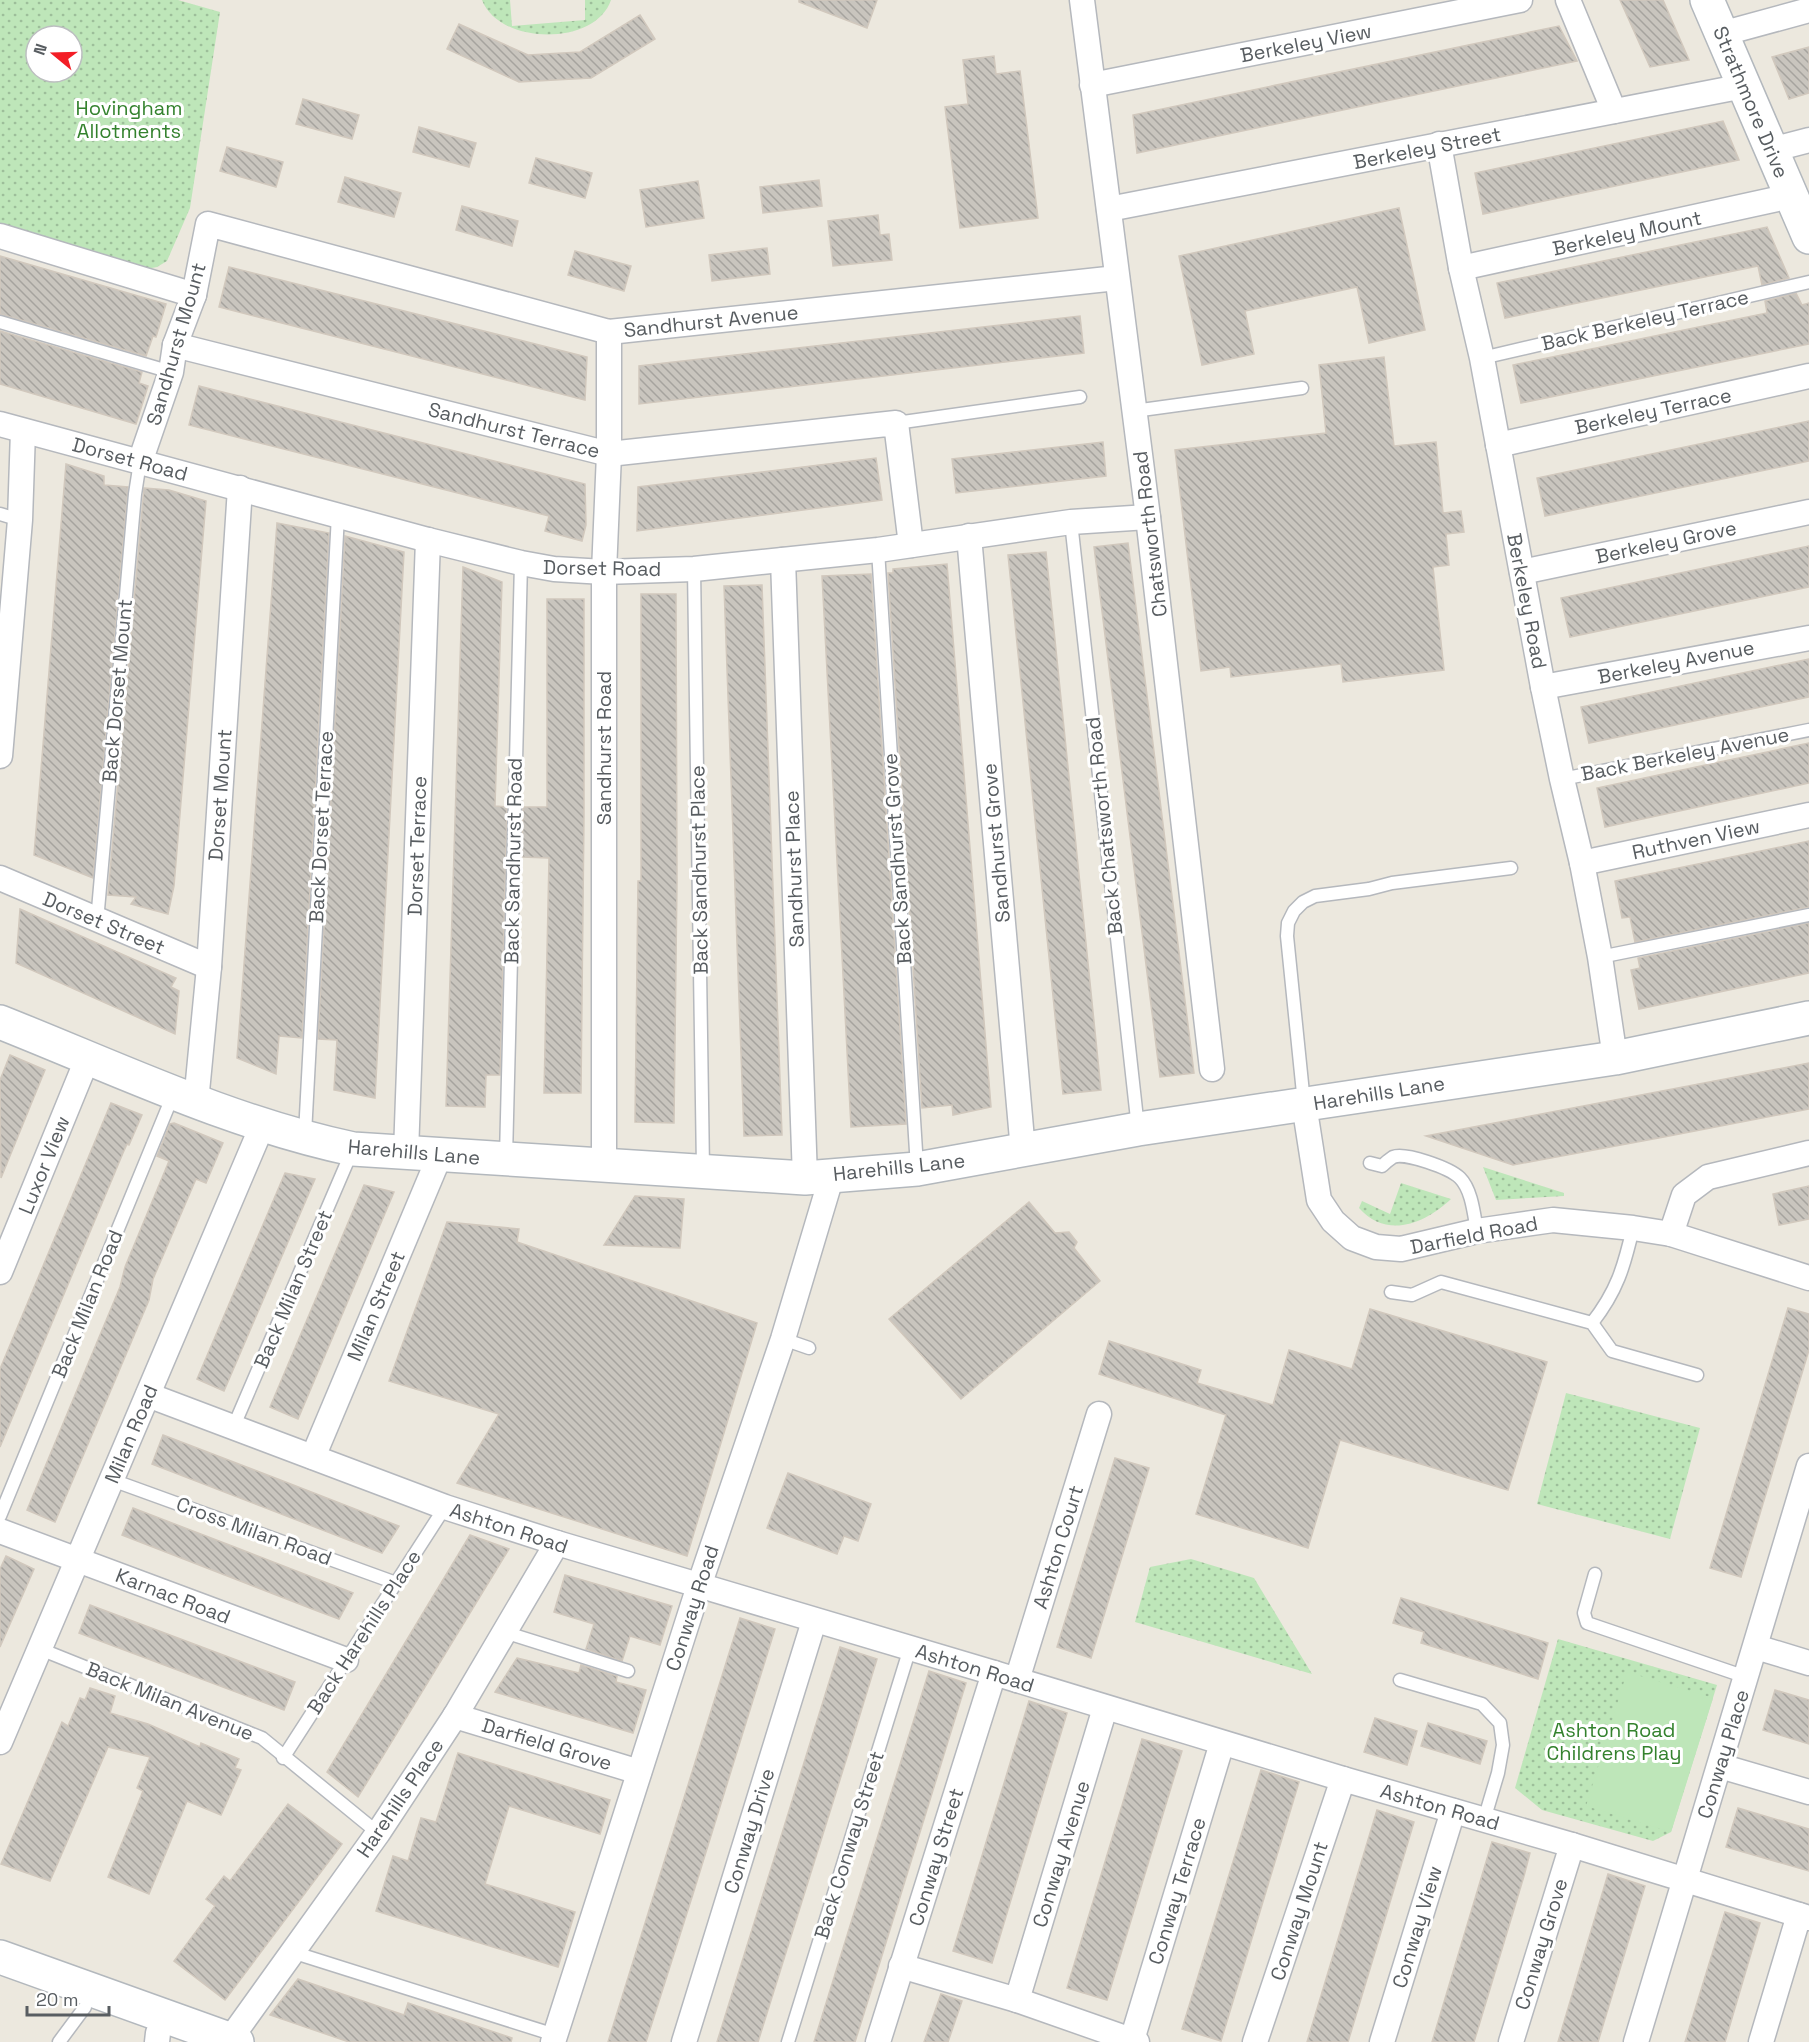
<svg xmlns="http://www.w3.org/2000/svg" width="1809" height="2042" viewBox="0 0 1809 2042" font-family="'Space Grotesk',sans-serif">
  <defs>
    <pattern id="green-dots" width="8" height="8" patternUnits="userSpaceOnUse" patternTransform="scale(1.5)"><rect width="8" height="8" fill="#bee6b9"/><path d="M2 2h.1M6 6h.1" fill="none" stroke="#9dbe9a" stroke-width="1.8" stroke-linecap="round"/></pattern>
    <pattern id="building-back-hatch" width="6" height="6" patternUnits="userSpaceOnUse" patternTransform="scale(1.5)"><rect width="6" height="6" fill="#c9c5be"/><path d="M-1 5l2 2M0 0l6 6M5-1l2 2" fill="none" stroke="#a6a39e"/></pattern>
  </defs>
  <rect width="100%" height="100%" fill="#ece8de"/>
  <!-- green -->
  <g fill="url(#green-dots)" fill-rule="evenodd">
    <path d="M0 0H178L220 12 190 208 167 261 157 267 146 269 0 225ZM36 36H72V72H36Z"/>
    <path d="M482 0H510L512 26 585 20V0H611C595 47 499 45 482 0Z"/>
    <polygon points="1483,1167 1564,1193 1564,1196 1496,1200"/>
    <path d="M1401 1183 1451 1199C1426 1223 1387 1240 1359 1208L1362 1201 1390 1214Z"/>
    <polygon points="1566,1393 1700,1428 1670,1539 1537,1504"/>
    <polygon points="1191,1559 1254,1578 1312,1674 1135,1622 1150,1567"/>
    <polygon points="1558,1639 1717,1685 1671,1832 1653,1841 1542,1810 1515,1788"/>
  </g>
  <!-- pitch -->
  <polygon fill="#bee6b9" points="1627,1672 1713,1698 1671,1832 1586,1806"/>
  <!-- building -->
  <g fill="url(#building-back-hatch)" stroke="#d1c8bd" stroke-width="1.5">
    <polygon points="799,0 877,0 867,28 799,2"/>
    <polygon points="1620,0 1663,0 1689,60 1650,67"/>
    <polygon points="640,15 655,39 591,78 519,82 447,49 459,24 528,55 580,52"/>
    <polygon points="1559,26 1577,61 1137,153 1133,115"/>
    <polygon points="1809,47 1809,93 1789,99 1772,57"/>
    <polygon points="994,56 996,74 1020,71 1038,218 960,228 945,107 968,104 963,60"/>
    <polygon points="303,99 359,115 352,139 296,124"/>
    <polygon points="1723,121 1739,160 1483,214 1475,173"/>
    <polygon points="419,127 476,143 469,167 413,152"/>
    <polygon points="227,147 283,162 276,187 220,171"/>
    <polygon points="536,158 592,173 585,198 529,183"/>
    <polygon points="345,177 401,193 394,217 338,202"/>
    <polygon points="819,180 822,206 763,213 760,187"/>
    <polygon points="698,181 704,218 646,227 640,190"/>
    <polygon points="462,206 518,221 512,246 456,230"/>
    <polygon points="1399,208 1425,330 1369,343 1357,287 1245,311 1254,354 1202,365 1179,256"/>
    <polygon points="878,215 880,235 889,234 892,260 833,266 828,221"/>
    <polygon points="1767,227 1789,278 1762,285 1758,266 1505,318 1497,283"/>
    <polygon points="767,248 770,274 712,281 709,255"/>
    <polygon points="575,251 631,266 624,291 568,275"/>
    <polygon points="0,256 166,304 156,337 153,336 146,356 0,314"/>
    <polygon points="229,267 587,357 585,400 219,307"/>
    <polygon points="1796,293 1802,305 1809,303 1809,344 1521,403 1513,365 1767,313 1765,301"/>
    <polygon points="1080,316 1084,353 639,404 639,366"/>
    <polygon points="0,331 142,372 139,383 148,386 136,424 0,384"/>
    <polygon points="1384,357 1394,446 1436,442 1443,513 1461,511 1464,532 1446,534 1449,565 1433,567 1444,670 1343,682 1341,664 1231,677 1230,667 1201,671 1175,450 1326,433 1319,365"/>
    <polygon points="199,386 585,484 586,525 582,541 545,531 549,516 189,425"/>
    <polygon points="1809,421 1809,461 1545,516 1537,478"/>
    <polygon points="1103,442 1106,476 956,493 952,459"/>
    <polygon points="876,458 882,500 637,531 638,487"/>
    <polygon points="66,464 104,476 104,485 128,487 93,878 34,855"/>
    <polygon points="144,488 169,490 206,501 174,886 168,914 131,904 136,897 108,895"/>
    <polygon points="277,523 329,533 302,1038 279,1036 276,1074 237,1058"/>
    <polygon points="345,536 404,552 375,1098 334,1090 337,1040 318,1039"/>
    <polygon points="1128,543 1194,1073 1160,1077 1094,547"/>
    <polygon points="1809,546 1809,587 1570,637 1561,598"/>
    <polygon points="1046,552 1101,1090 1063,1094 1008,555"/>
    <polygon points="947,564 991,1107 953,1115 952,1105 922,1108 888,573 893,573 893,569"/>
    <polygon points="463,567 502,582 495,806 507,807 500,1075 486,1075 485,1107 446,1106"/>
    <polygon points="871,574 906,1124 851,1127 822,576"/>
    <polygon points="762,585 782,1135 744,1136 724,586"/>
    <polygon points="641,594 676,594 677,881 674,1123 635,1122 638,881 641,881"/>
    <polygon points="547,599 584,599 584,814 581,1093 544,1093 549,858 522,857 523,807 547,807"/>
    <polygon points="1809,659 1809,697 1589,743 1581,707"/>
    <polygon points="1809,743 1809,783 1605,827 1597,788"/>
    <polygon points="1809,841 1809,907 1635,942 1630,917 1622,918 1615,881"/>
    <polygon points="20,909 176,978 171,987 179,991 175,1034 16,963"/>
    <polygon points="1809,923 1809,973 1639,1009 1631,970 1640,968 1638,958"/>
    <polygon points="10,1055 45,1070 1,1178 0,1080"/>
    <polygon points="1809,1063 1809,1109 1664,1137 1513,1165 1426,1136"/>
    <polygon points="111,1103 142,1115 129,1145 127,1144 123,1153 0,1447 0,1369"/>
    <polygon points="174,1123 223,1143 206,1183 196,1179 153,1279 149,1300 55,1522 27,1510 120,1287 125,1267 169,1161 157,1156 170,1124"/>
    <polygon points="285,1173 315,1179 224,1391 197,1379"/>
    <polygon points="364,1185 394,1192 298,1419 270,1407"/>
    <polygon points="1809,1186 1809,1219 1779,1225 1773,1194"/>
    <polygon points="635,1196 684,1199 680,1248 604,1245"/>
    <polygon points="1029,1202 1055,1233 1069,1232 1077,1242 1074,1248 1100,1281 961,1399 889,1319"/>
    <polygon points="447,1222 519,1229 517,1242 757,1323 687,1556 457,1483 499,1414 389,1381"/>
    <polygon points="1788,1308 1809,1314 1809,1350 1741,1577 1710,1568"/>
    <polygon points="1370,1309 1547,1362 1508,1490 1340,1440 1308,1548 1196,1514 1226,1415 1099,1374 1109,1341 1201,1370 1197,1383 1273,1405 1289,1350 1352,1369"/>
    <polygon points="163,1435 283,1481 399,1526 382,1553 152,1464"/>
    <polygon points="1115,1458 1149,1468 1091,1658 1057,1647"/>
    <polygon points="788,1473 871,1504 858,1541 844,1536 837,1554 767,1528"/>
    <polygon points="133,1508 232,1546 353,1593 339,1619 320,1612 122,1535"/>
    <polygon points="470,1535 509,1549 358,1797 327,1772"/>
    <polygon points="6,1556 34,1569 0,1647 0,1569"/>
    <polygon points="565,1575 672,1606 660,1645 630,1636 622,1661 586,1649 594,1624 554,1612"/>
    <polygon points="1401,1598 1548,1643 1538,1679 1421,1643 1424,1632 1393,1623"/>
    <polygon points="90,1605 295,1682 284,1710 79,1633"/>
    <polygon points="740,1618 775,1629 693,1894 646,2042 608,2042"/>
    <polygon points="840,1647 877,1659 848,1754 758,2042 717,2042"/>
    <polygon points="517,1658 579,1673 581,1665 617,1676 616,1682 646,1690 633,1733 495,1692"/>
    <polygon points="929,1671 966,1683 876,1975 855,2042 814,2042"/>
    <polygon points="90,1688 115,1696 110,1713 148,1724 200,1747 201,1743 239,1759 235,1768 241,1770 221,1815 187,1801 149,1894 108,1877 143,1791 137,1788 150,1757 108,1747 50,1881 1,1864 62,1722 68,1726 80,1698 85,1700"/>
    <polygon points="1775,1690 1809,1700 1809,1744 1763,1730"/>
    <polygon points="1029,1701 1067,1713 992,1963 953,1951"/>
    <polygon points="1375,1718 1417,1731 1407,1765 1364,1752"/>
    <polygon points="1428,1723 1487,1741 1480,1764 1421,1746"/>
    <polygon points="1142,1739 1182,1751 1107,2000 1067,1988"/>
    <polygon points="458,1753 610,1800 600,1834 509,1806 485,1884 575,1912 558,1967 376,1911 393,1856 408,1861 421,1818 436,1822"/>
    <polygon points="1261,1770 1299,1782 1221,2041 1182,2029"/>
    <polygon points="288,1804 342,1844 225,2000 174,1961 215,1906 206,1899 224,1876 230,1881"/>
    <polygon points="1738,1808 1809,1829 1809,1871 1726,1847"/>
    <polygon points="1377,1810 1414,1822 1400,1869 1348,2042 1307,2042"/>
    <polygon points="1492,1842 1530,1853 1524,1876 1474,2042 1432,2042"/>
    <polygon points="1608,1874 1645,1886 1633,1926 1598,2042 1558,2042"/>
    <polygon points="1725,1912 1760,1923 1725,2042 1685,2042"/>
    <polygon points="298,1979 404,2015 408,2003 512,2038 511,2042 349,2042 270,2015"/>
    <polygon points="941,1994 962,2001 948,2042 924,2042"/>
  </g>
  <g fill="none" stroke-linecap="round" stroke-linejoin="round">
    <defs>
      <g id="lane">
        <polyline points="0,322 171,372"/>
        <polyline points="1482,358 1809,282"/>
        <polyline points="1134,411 1302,388"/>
        <polyline points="896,423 1080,397"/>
        <polyline points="0,514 20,520"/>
        <polyline points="1071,522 1138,1128"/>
        <polyline points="878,550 917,1167"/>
        <polyline points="694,569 703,1169"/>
        <polyline points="1562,779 1809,730"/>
        <polyline points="97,921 135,494 140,462"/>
        <polyline points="1600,957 1809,915"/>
        <polyline points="1304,1103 1287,936 1288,923 1294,911 1303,902 1315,896 1369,889 1392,883 1511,868"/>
        <polyline points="305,1134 338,515"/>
        <polyline points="506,1157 521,563"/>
        <path d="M1370 1163 1382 1166C1385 1163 1390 1159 1393 1157 1405 1152 1450 1168 1460 1178 1472 1190 1474 1215 1477 1231"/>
        <polyline points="1391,1292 1412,1295 1441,1282 1592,1323 1612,1351 1697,1375"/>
        <path d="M1592 1323C1617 1291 1624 1267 1633 1228"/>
        <polyline points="783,1339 809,1348"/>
        <polyline points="233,1428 352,1151"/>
        <polyline points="112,1480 396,1583"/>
        <polyline points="0,1516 173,1095"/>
        <polyline points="1595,1574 1584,1613 1587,1623 1746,1677"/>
        <polyline points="504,1632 628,1671"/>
        <polyline points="40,1649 262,1738 378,1833"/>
        <polyline points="1400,1680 1482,1704 1500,1723 1503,1745 1498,1773 1484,1820"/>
        <polyline points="283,1758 445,1507"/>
        <polyline points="292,1952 555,2035"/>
        <polyline points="59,2042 85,2007"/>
        <polyline points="788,2042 910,1648"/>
      </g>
      <g id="street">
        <polyline points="1082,0 1148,517 1212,1069"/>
        <polyline points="1568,0 1614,111"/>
        <polyline points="1721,34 1809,10"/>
        <polyline points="1092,85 1520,0"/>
        <polyline points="1439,144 1461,268 1482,358 1543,687 1562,779 1582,863 1600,957 1615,1058"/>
        <polyline points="1771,150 1809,140"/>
        <polyline points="1109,209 1744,86"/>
        <polyline points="0,236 194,295"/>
        <polyline points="1461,268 1791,196"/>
        <polyline points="175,345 609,454 896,423 911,545"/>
        <polyline points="0,424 428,540 521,563 554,569 604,572 694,569 878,550 1071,522 1148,517"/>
        <polyline points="1498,445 1809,376"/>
        <polyline points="140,462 171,372 175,345 194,295 208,224 609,332 1117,278"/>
        <polyline points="969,536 1023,1151"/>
        <polyline points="783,560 805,1178"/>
        <polyline points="1522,572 1809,512"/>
        <polyline points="1543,687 1809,638"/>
        <polyline points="0,756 20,520 23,431"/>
        <polyline points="1582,863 1809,815"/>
        <polyline points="0,878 209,967"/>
        <polyline points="196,1102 209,967 240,488"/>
        <polyline points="1304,1104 1319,1200 1333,1221 1352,1238 1376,1247 1401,1249 1477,1231 1553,1220 1633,1228 1671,1234 1809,1278"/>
        <polyline points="406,1153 428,540"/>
        <polyline points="604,1164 604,572 609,454 609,332"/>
        <polyline points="1671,1234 1684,1195 1708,1177 1809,1153"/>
        <polyline points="0,1272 88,1057"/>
        <polyline points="148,1395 445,1507 557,1543 994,1673 1343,1779 1572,1845 1809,1918"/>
        <polyline points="313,1457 440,1155"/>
        <polyline points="0,1531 346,1660"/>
        <polyline points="1756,1647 1809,1663"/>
        <polyline points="1017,1680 1099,1414"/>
        <polyline points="455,1716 639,1772"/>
        <polyline points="0,1742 262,1126"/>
        <polyline points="1720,1766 1809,1792"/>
        <polyline points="901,1966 1017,2000 1137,2042"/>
        <polyline points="1017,2000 1105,1708"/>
        <polyline points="1132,2040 1222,1743"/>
        <polyline points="157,2042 158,2033"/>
        <polyline points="228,2042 378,1833 455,1716 557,1543"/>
        <polyline points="553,2042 699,1586 783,1339 832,1175"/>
        <polyline points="684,2042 814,1621"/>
        <polyline points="878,2042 994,1673"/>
        <polyline points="1255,2042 1343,1779"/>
        <polyline points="1382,2042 1453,1811"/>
        <polyline points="1511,2042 1572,1845"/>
        <polyline points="1636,2042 1809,1466"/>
        <polyline points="1761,2042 1799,1915"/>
      </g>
      <g id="secondary">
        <polyline points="1707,0 1809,237"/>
        <path d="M0 1022C116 1068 230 1123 353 1149L805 1178 917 1169 1138 1129 1615 1058 1809 1018"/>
        <polyline points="0,1957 237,2042"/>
      </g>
    </defs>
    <!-- lane casing -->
    <use href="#lane" stroke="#b5b8bd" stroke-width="15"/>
    <!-- street casing -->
    <use href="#street" stroke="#b5b8bd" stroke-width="27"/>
    <!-- secondary casing -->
    <use href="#secondary" stroke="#b3b8bd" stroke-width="36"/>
    <!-- lane -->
    <use href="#lane" stroke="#fff" stroke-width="12"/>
    <!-- street -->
    <use href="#street" stroke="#fff" stroke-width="24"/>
    <!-- secondary -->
    <use href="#secondary" stroke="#fff" stroke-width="33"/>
  </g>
  <g text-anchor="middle" stroke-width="6" stroke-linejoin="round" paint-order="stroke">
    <!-- street labels -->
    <g font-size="20" fill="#585d61" stroke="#fff">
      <text transform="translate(1306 43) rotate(-11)" y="7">Berkeley View</text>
      <text transform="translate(1751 102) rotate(67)" y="7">Strathmore Drive</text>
      <text transform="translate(1427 148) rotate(-11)" y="7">Berkeley Street</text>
      <text transform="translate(1627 233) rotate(-12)" y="7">Berkeley Mount</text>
      <text transform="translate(1645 320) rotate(-13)" y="7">Back Berkeley Terrace</text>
      <text transform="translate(711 321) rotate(-6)" y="7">Sandhurst Avenue</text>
      <text transform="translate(176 344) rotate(-74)" y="7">Sandhurst Mount</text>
      <text transform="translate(1653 411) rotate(-12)" y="7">Berkeley Terrace</text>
      <text transform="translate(514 430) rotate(14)" y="7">Sandhurst Terrace</text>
      <text transform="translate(130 459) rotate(15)" y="7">Dorset Road</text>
      <text transform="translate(1150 534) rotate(-97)" y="7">Chatsworth Road</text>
      <text transform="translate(1666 542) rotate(-12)" y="7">Berkeley Grove</text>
      <text transform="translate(602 568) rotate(1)" y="7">Dorset Road</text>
      <text transform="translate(1527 601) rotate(79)" y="7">Berkeley Road</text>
      <text transform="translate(1676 662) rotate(-11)" y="7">Berkeley Avenue</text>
      <text transform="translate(117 691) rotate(-85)" y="7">Back Dorset Mount</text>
      <text transform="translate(604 748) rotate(-90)" y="7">Sandhurst Road</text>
      <text transform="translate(1685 754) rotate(-11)" y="7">Back Berkeley Avenue</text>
      <text transform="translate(220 795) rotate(-86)" y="7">Dorset Mount</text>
      <text transform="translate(1104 826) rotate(-96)" y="7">Back Chatsworth Road</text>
      <text transform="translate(321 827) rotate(-87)" y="7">Back Dorset Terrace</text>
      <text transform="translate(1696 839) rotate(-12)" y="7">Ruthven View</text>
      <text transform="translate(996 843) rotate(-95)" y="7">Sandhurst Grove</text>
      <text transform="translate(417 846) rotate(-88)" y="7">Dorset Terrace</text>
      <text transform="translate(897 859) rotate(-94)" y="7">Back Sandhurst Grove</text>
      <text transform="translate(513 861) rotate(-89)" y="7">Back Sandhurst Road</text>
      <text transform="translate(794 869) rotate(-92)" y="7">Sandhurst Place</text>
      <text transform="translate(699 870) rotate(-91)" y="7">Back Sandhurst Place</text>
      <text transform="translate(104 923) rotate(23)" y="7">Dorset Street</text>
      <text transform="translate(1379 1093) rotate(-9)" y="7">Harehills Lane</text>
      <text transform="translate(414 1152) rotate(5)" y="7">Harehills Lane</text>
      <text transform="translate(44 1165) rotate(-68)" y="7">Luxor View</text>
      <text transform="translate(899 1167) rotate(-6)" y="7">Harehills Lane</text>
      <text transform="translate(1474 1235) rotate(-11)" y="7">Darfield Road</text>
      <text transform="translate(293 1289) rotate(-67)" y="7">Back Milan Street</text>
      <text transform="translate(87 1304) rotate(-68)" y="7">Back Milan Road</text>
      <text transform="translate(376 1306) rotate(-67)" y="7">Milan Street</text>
      <text transform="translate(131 1434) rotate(-67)" y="7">Milan Road</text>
      <text transform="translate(509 1528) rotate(18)" y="7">Ashton Road</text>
      <text transform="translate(254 1531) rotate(20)" y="7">Cross Milan Road</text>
      <text transform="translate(1058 1547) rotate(-73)" y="7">Ashton Court</text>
      <text transform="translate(173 1596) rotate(21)" y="7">Karnac Road</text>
      <text transform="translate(692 1608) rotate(-72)" y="7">Conway Road</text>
      <text transform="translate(364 1632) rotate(-57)" y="7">Back Harehills Place</text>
      <text transform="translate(975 1668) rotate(17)" y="7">Ashton Road</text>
      <text transform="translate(170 1701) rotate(22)" y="7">Back Milan Avenue</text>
      <text transform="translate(547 1744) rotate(17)" y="7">Darfield Grove</text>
      <text transform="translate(1723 1754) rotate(-73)" y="7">Conway Place</text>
      <text transform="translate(400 1798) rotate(-56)" y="7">Harehills Place</text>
      <text transform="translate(1440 1807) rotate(16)" y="7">Ashton Road</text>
      <text transform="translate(749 1831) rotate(-73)" y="7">Conway Drive</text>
      <text transform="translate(849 1845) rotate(-73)" y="7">Back Conway Street</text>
      <text transform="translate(1061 1854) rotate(-73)" y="7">Conway Avenue</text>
      <text transform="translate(936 1857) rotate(-73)" y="7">Conway Street</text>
      <text transform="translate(1177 1891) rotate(-73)" y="7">Conway Terrace</text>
      <text transform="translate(1299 1911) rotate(-72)" y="7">Conway Mount</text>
      <text transform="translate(1417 1927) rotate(-73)" y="7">Conway View</text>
      <text transform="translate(1541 1944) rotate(-73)" y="7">Conway Grove</text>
    </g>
    <!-- park labels -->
    <g font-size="20" fill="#34822e" stroke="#fff">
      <text x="129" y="115">Hovingham<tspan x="129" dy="23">Allotments</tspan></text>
      <text x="1614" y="1737">Ashton Road<tspan x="1614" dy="23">Childrens Play</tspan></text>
    </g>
  </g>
  <!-- north arrow -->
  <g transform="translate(54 54) rotate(289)"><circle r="28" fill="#ffffff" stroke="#bcbec0" stroke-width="1.5"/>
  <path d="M0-4.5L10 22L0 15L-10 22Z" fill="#f31e26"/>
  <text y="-9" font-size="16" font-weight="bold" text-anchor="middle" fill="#585d61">N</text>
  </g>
  <!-- scale -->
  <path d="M27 2006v9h82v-9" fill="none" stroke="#585d61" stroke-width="3"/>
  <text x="36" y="2006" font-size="18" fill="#585d61" stroke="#ffffff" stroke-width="4.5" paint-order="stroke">20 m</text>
</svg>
